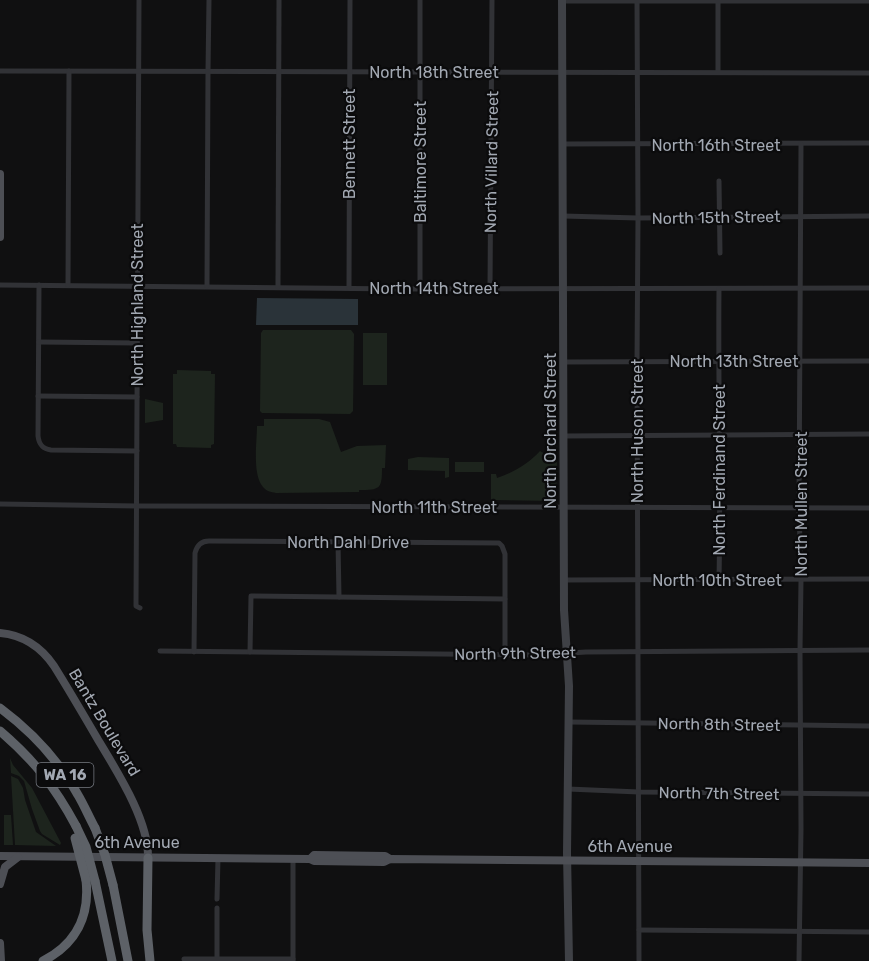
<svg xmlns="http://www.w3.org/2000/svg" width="869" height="961" viewBox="0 0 869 961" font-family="Rubik,sans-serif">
  <rect width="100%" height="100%" fill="#101011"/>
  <!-- green -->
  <g fill="#1d241d">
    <polygon points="263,330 351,330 354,334 353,411 350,414 262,413 260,411 261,333"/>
    <rect x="363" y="333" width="24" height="52"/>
    <polygon points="177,370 211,371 211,374 215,374 214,444 211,445 211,448 177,447 176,444 173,444 173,374 177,374"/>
    <polygon points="145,399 163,403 163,420 145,423"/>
    <path d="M264 419H319L330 422 341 452 357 446 386 445 385 468H382C382 489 380 490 359 490V492L276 493C271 492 266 491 263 487 252 474 257 442 257 426H264Z"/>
    <path d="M540 451 547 455 557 456 556 501 491 500V474H496L497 478C514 472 528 464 540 451Z"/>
    <polygon points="418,457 449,458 449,477 445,478 445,471 408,470 408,459"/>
    <rect x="455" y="462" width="29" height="10"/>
    <polygon points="10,758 13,765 32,788 61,843 60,845 42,834 40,831 32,809 24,781 19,776 11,773"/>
    <polygon points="11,776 18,779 23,788 25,800 36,832 56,846 15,845"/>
    <polygon points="4,815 11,815 13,845 4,845"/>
  </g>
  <!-- water -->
  <polygon fill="#2a3339" points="257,298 358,299 358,325 256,325"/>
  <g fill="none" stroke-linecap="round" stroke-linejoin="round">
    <!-- street -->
    <g stroke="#313236" stroke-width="5">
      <polyline points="139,0 136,606 140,608"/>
      <polyline points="637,0 638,218 637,362 639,961"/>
      <polyline points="718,0 718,72"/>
      <polyline points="562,1 869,1"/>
      <polyline points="0,71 869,73"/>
      <polyline points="563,144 869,143"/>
      <polyline points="719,181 720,253"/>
      <polyline points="563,216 638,218 869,216"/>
      <polyline points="0,285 402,289 869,288"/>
      <path d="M39 285 38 436C39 444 42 449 51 450L137 451"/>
      <polyline points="68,285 69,71"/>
      <polyline points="207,286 208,71 209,0"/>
      <polyline points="278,287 279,0"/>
      <polyline points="349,288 350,0"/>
      <polyline points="420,289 420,0"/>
      <polyline points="490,289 492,0"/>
      <polyline points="39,342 137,343"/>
      <polyline points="563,362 869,361"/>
      <polyline points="38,396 137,397"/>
      <polyline points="564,436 869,434"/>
      <polyline points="0,504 137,506 869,508"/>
      <polyline points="338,542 339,597"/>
      <polyline points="564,580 869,579"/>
      <path d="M719 580C721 483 718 386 719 289"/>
      <polyline points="160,651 539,655 586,652 869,650"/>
      <path d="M194 652 195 553C197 545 201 541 209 541L499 543 502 546 505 554V654"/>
      <polyline points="250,652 251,596 505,599"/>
      <polyline points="569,722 869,726"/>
      <polyline points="568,789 639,792 869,794"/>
      <polyline points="217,899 218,858"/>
      <polyline points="217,908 217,961"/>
      <polyline points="639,930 869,932"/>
      <polyline points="184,959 293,959"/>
      <polyline points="293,961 293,859"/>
      <polyline points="799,961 801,829 800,650 801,580 799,507 801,144"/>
    </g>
    <!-- secondary -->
    <polyline stroke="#3f4146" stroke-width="8" points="562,0 564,610 569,686 567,853 569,961"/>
    <!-- primary -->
    <g stroke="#4d4f55" stroke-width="8">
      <polyline points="0,174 0,237"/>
      <path d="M0 633C23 635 41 647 54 666 69 690 83 714 97 738 116 770 149 820 148 858"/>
      <polyline points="0,856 310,859 314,861 384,862 390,859 869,863"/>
      <polyline points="310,859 314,855 385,856 390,859"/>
      <polyline points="0,884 5,867 18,857"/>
      <polyline points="0,943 1,961"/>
    </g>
    <!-- highway -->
    <g stroke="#5d6167" stroke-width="9">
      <path d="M0 708C31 731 59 761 78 795 84 805 89 817 95 828"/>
      <path d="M0 731C34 760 55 787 76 826"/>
      <polyline points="148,858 147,930 150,961"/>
      <polyline points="95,881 112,961"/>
      <polyline points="113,885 128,961"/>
      <path d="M43 961C76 944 90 916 86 880"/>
    </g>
    <!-- highway-bridge -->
    <g stroke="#5d6167" stroke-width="9">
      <polyline points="76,826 86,847 95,881"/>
      <polyline points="95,828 105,855 113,885"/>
      <polyline points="75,838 86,880"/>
    </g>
  </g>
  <g text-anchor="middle" stroke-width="4.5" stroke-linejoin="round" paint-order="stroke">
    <!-- shield labels -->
    <rect fill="#0b0b0c" stroke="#757980" stroke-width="1.5" x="36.5" y="763" width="57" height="24" rx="4.5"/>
    <g font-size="15" font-weight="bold" fill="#a2a8b2">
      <text x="65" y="780">WA 16</text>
    </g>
    <!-- street labels -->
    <g font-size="16" fill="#a2a8b2" stroke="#0b0b0c">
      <text x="434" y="78">North 18th Street</text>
      <text transform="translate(349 144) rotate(-90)" y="6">Bennett Street</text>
      <text x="716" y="151">North 16th Street</text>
      <text transform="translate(420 162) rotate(-90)" y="6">Baltimore Street</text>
      <text transform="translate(491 162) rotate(-89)" y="6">North Villard Street</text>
      <text transform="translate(716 217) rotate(-1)" y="6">North 15th Street</text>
      <text x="434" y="294">North 14th Street</text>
      <text transform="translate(137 305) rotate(-90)" y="6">North Highland Street</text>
      <text x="734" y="367">North 13th Street</text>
      <text transform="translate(550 431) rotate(-90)" y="6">North Orchard Street</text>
      <text transform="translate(637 431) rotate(-90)" y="6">North Huson Street</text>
      <text transform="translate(719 470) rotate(-90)" y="6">North Ferdinand Street</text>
      <text transform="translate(801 504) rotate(-90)" y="6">North Mullen Street</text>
      <text x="434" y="513">North 11th Street</text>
      <text x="348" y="548">North Dahl Drive</text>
      <text x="717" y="586">North 10th Street</text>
      <text transform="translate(515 653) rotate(-1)" y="6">North 9th Street</text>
      <text transform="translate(105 722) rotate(59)" y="6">Bantz Boulevard</text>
      <text transform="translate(719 724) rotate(1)" y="6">North 8th Street</text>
      <text transform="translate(719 793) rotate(1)" y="6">North 7th Street</text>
      <text x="137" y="848">6th Avenue</text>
      <text x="630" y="852">6th Avenue</text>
    </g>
  </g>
</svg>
